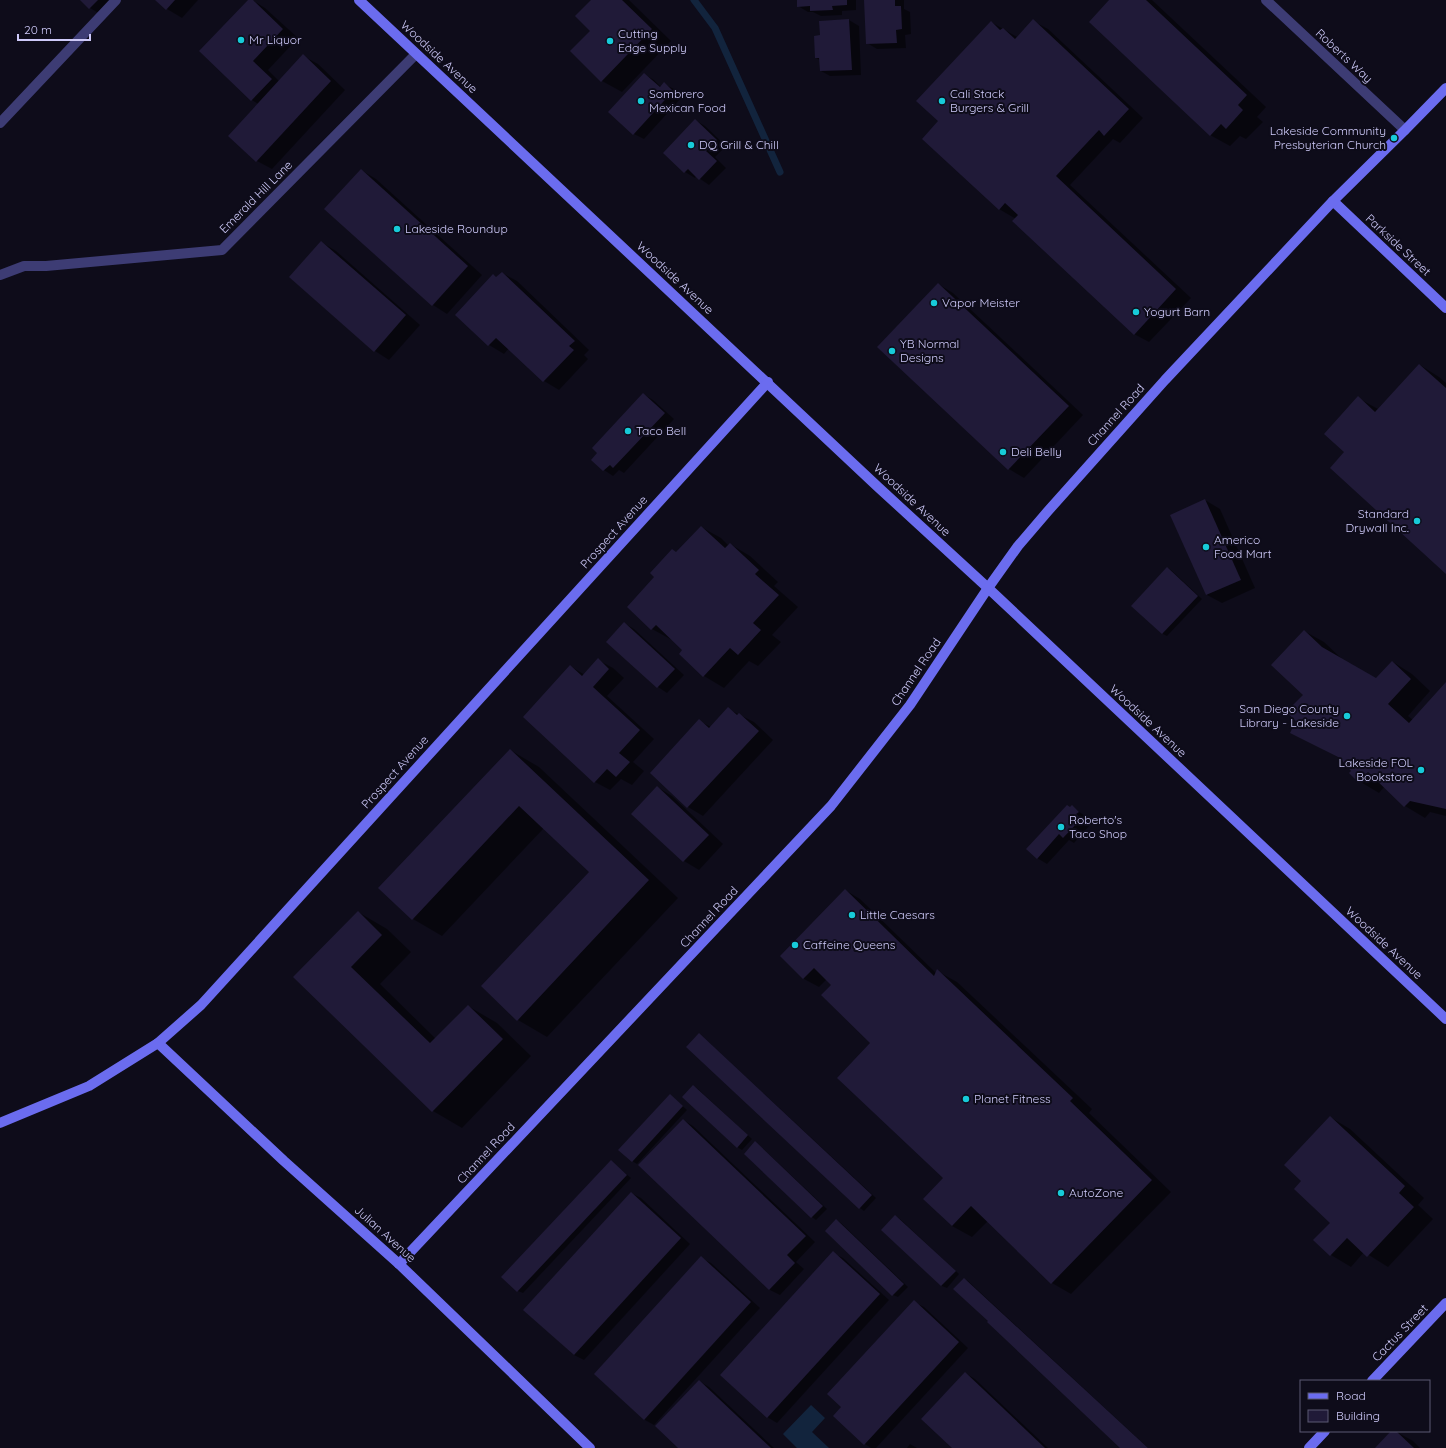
<svg xmlns="http://www.w3.org/2000/svg" width="1446" height="1448" viewBox="0 0 1446 1448" font-family="Quicksand,sans-serif">
  <rect width="100%" height="100%" fill="#0e0c1a"/>
  <!-- water -->
  <polygon fill="#12243d" points="811,1405 825,1418 812,1432 829,1448 797,1448 783,1434"/>
  <!-- shadow -->
  <g fill="#0007">
    <polygon points="81,0 120,0 105,17 90,8"/>
    <polygon points="157,0 198,0 182,18 167,9"/>
    <polygon points="250,0 252,0 265,8 298,38 268,70 279,81 303,56 318,64 345,90 272,169 257,161 258,104 252,100"/>
    <polygon points="592,0 629,0 671,41 622,92 602,81 591,31"/>
    <polygon points="798,0 856,0 856,10 842,11 842,15 821,16 813,12 808,12 798,6"/>
    <polygon points="865,0 904,0 904,9 910,12 911,34 905,35 906,48 877,49 867,43"/>
    <polygon points="1111,0 1152,0 1266,107 1257,117 1263,122 1246,139 1240,136 1230,146 1210,135"/>
    <polygon points="849,20 859,26 861,75 830,76 821,71 820,60 816,58 821,36 820,21"/>
    <polygon points="1033,21 1048,29 1143,118 1120,143 1113,139 1070,185 1191,298 1149,342 1134,334 1016,219 999,209 940,121 991,22 1017,37"/>
    <polygon points="644,74 654,80 661,87 664,84 674,89 682,97 644,139 634,134"/>
    <polygon points="695,120 705,126 726,146 715,157 726,168 709,185 696,176 695,178 685,172 664,153"/>
    <polygon points="361,170 376,179 482,275 447,314 433,305"/>
    <polygon points="321,242 336,251 420,325 389,360 375,351"/>
    <polygon points="502,273 517,281 589,350 584,355 588,359 559,390 544,381 509,348 504,354 489,345 497,278"/>
    <polygon points="938,284 953,293 1083,415 1024,478 1009,469 879,347"/>
    <polygon points="1420,365 1439,377 1446,383 1446,573 1358,398 1378,409"/>
    <polygon points="643,394 653,400 674,419 624,473 619,470 613,476 604,470 592,460"/>
    <polygon points="1205,500 1220,509 1255,588 1222,603 1207,595 1171,516"/>
    <polygon points="701,527 721,538 729,546 730,544 750,556 778,582 774,586 798,607 772,635 781,642 758,666 749,661 724,688 704,676 680,654 684,650 673,640 672,640 652,629 628,607"/>
    <polygon points="1168,568 1172,571 1202,599 1167,636 1163,634 1133,606"/>
    <polygon points="624,623 634,629 684,675 667,693 658,687 607,642"/>
    <polygon points="1304,631 1324,642 1342,659 1376,679 1393,662 1412,674 1430,691 1408,716 1413,720 1446,683 1446,816 1430,812 1425,818 1405,806 1384,787 1379,793 1359,781 1353,771 1343,760 1292,732 1297,721 1304,695"/>
    <polygon points="598,660 613,668 624,678 607,696 654,739 633,762 644,771 632,785 621,779 610,790 595,782 570,666 585,675"/>
    <polygon points="728,709 754,722 773,740 703,816 688,807 651,773 699,721 711,727"/>
    <polygon points="510,750 539,767 678,898 547,1037 518,1020 590,872 544,828 442,936 413,919"/>
    <polygon points="657,787 672,796 723,844 699,870 684,861"/>
    <polygon points="1072,807 1088,818 1086,820 1090,825 1074,843 1069,840 1047,864 1037,858"/>
    <polygon points="845,890 860,899 936,973 937,971 957,982 1092,1109 1089,1113 1171,1192 1071,1294 1052,1283 988,1221 972,1237 952,1226 924,1199 944,1178 872,1043 833,985 827,979 819,987 804,979 781,956"/>
    <polygon points="358,912 387,929 411,952 380,984 436,1039 468,1006 497,1023 531,1056 462,1128 433,1111 295,977"/>
    <polygon points="703,1037 876,1198 864,1211 860,1208"/>
    <polygon points="693,1086 698,1089 752,1139 742,1150 737,1147"/>
    <polygon points="670,1095 687,1110 637,1164 632,1161"/>
    <polygon points="1330,1117 1350,1129 1424,1198 1418,1205 1433,1219 1388,1267 1364,1252 1351,1267 1331,1255 1331,1223 1303,1181"/>
    <polygon points="683,1120 693,1126 815,1242 796,1262 804,1269 780,1295 770,1290 640,1165"/>
    <polygon points="755,1143 759,1145 827,1209 816,1220 812,1217 745,1154"/>
    <polygon points="611,1161 631,1178 523,1293 518,1291 503,1277"/>
    <polygon points="631,1193 641,1198 690,1244 584,1360 574,1355 525,1310"/>
    <polygon points="895,1216 900,1219 959,1274 947,1288 942,1286 882,1230"/>
    <polygon points="836,1220 841,1223 908,1287 898,1297 893,1295"/>
    <polygon points="833,1253 843,1258 889,1300 777,1423 767,1417"/>
    <polygon points="701,1258 711,1263 760,1308 654,1425 645,1420 595,1374"/>
    <polygon points="964,1279 968,1281 1148,1448 1121,1448 990,1321"/>
    <polygon points="914,1302 924,1307 968,1348 876,1448 871,1448 865,1444 843,1407"/>
    <polygon points="965,1373 975,1379 1048,1448 953,1448"/>
    <polygon points="699,1381 709,1387 774,1448 679,1448"/>
    <polygon points="1392,1431 1395,1431 1413,1441 1420,1448 1377,1448"/>
    <polygon points="910,1444 917,1448 907,1448"/>
  </g>
  <g fill="none" stroke-linecap="round" stroke-linejoin="round">
    <!-- stream -->
    <polyline stroke="#12243d" stroke-width="7" points="694,0 715,28 780,172"/>
  </g>
  <!-- building -->
  <g fill="#201a38">
    <polygon points="80,0 98,0 89,9"/>
    <polygon points="155,0 175,0 166,10"/>
    <polygon points="248,0 253,0 283,29 253,61 272,79 251,101 199,51"/>
    <polygon points="591,0 622,0 652,29 601,82 570,51 590,31 575,16"/>
    <polygon points="797,0 847,0 847,5 832,6 833,10 810,11 810,6 797,7"/>
    <polygon points="864,0 895,0 895,6 901,6 902,29 896,30 897,43 866,44"/>
    <polygon points="1109,0 1146,0 1247,95 1238,105 1243,110 1226,129 1221,124 1210,136 1089,22"/>
    <polygon points="849,19 852,70 820,71 819,58 815,58 814,36 820,35 819,21"/>
    <polygon points="1033,19 1129,109 1104,136 1099,130 1056,176 1176,289 1134,335 1012,221 1018,215 1005,203 999,210 922,139 938,121 916,101 991,21 1000,30 1003,28 1015,39"/>
    <polygon points="303,54 331,81 256,162 228,136"/>
    <polygon points="644,73 660,87 664,82 673,91 633,135 608,112"/>
    <polygon points="695,119 717,140 706,151 717,161 699,180 688,169 684,173 663,153"/>
    <polygon points="361,169 468,266 432,306 324,209"/>
    <polygon points="321,241 406,315 374,352 289,277"/>
    <polygon points="502,272 575,341 569,346 574,350 543,382 496,338 488,346 455,315 493,274 496,277"/>
    <polygon points="938,283 1069,406 1008,470 877,347"/>
    <polygon points="1419,364 1446,388 1446,574 1330,468 1344,452 1324,434 1358,396 1375,412"/>
    <polygon points="643,393 665,413 613,468 610,465 603,471 591,460 597,453 592,448"/>
    <polygon points="1205,499 1241,580 1206,595 1170,515"/>
    <polygon points="701,526 725,548 730,543 759,570 755,574 779,595 753,623 761,630 738,655 730,648 703,677 679,654 682,650 656,625 651,630 627,607 654,577 650,573 672,549 676,552"/>
    <polygon points="1167,567 1198,596 1162,634 1131,606"/>
    <polygon points="624,622 675,669 657,688 606,642"/>
    <polygon points="1304,630 1322,647 1376,678 1392,661 1411,679 1388,704 1409,723 1446,682 1446,809 1410,801 1404,807 1368,772 1358,782 1349,773 1351,771 1340,758 1290,733 1296,721 1286,712 1303,695 1271,665"/>
    <polygon points="598,658 609,669 593,687 640,730 619,753 630,762 616,777 607,769 594,783 523,717 570,665 582,676"/>
    <polygon points="728,707 737,715 739,713 759,731 687,808 650,773 699,719 709,728"/>
    <polygon points="510,749 649,880 517,1021 481,986 589,872 519,806 412,920 378,888"/>
    <polygon points="657,786 709,835 683,862 631,814"/>
    <polygon points="1067,805 1070,807 1072,805 1079,812 1076,814 1081,819 1063,838 1059,834 1037,859 1026,849"/>
    <polygon points="845,889 934,976 937,969 1073,1098 1070,1101 1152,1180 1051,1284 971,1206 952,1226 923,1199 943,1178 837,1078 870,1043 821,995 831,985 814,968 803,979 780,956"/>
    <polygon points="358,911 382,935 351,967 430,1043 468,1005 503,1039 432,1112 293,977"/>
    <polygon points="699,1033 872,1195 859,1209 686,1047"/>
    <polygon points="693,1085 748,1135 737,1148 682,1097"/>
    <polygon points="670,1094 683,1106 632,1162 618,1150"/>
    <polygon points="1330,1116 1405,1186 1399,1193 1414,1207 1367,1257 1347,1238 1330,1256 1313,1240 1330,1223 1294,1189 1301,1181 1284,1165"/>
    <polygon points="683,1119 806,1236 787,1255 795,1263 769,1290 638,1165"/>
    <polygon points="755,1141 823,1206 811,1218 744,1154"/>
    <polygon points="611,1160 627,1175 517,1292 501,1277"/>
    <polygon points="631,1192 681,1238 574,1355 523,1310"/>
    <polygon points="895,1215 956,1271 941,1286 881,1230"/>
    <polygon points="836,1219 904,1284 892,1296 825,1231"/>
    <polygon points="833,1251 880,1294 767,1418 720,1375"/>
    <polygon points="701,1256 751,1302 644,1420 594,1374"/>
    <polygon points="964,1278 1135,1436 1148,1448 1120,1448 987,1322 988,1321 953,1289"/>
    <polygon points="914,1300 959,1342 864,1445 833,1416 841,1407 827,1394"/>
    <polygon points="965,1372 1045,1448 952,1448 921,1419"/>
    <polygon points="699,1380 771,1448 678,1448 655,1426"/>
    <polygon points="1391,1431 1396,1431 1414,1448 1375,1448"/>
  </g>
  <g fill="none" stroke-linecap="round" stroke-linejoin="round">
    <!-- street -->
    <g stroke="#3d3c74" stroke-width="10">
      <polyline points="1266,0 1405,130"/>
      <polyline points="0,123 116,0"/>
      <polyline points="0,275 24,266 46,266 222,250 416,54"/>
    </g>
    <!-- secondary -->
    <g stroke="#6b6cef" stroke-width="10">
      <polyline points="359,0 878,487 988,588 1446,1019"/>
      <polyline points="1333,201 1446,308"/>
      <polyline points="158,1043 284,1161 399,1264 590,1448"/>
      <polyline points="0,1123 89,1086 158,1043 201,1005 768,382"/>
      <polyline points="399,1264 831,806 910,705 988,588 1018,546 1048,511 1165,380 1333,201 1405,130 1446,88"/>
      <polyline points="1372,1381 1446,1303"/>
      <polyline points="1309,1448 1325,1431"/>
    </g>
  </g>
  <!-- markers -->
  <g fill="#17cbd9" stroke="#0e0c1a" stroke-width="1.5">
    <circle cx="241" cy="40" r="4"/>
    <circle cx="610" cy="41" r="4"/>
    <circle cx="641" cy="101" r="4"/>
    <circle cx="942" cy="101" r="4"/>
    <circle cx="1394" cy="138" r="4"/>
    <circle cx="691" cy="145" r="4"/>
    <circle cx="397" cy="229" r="4"/>
    <circle cx="934" cy="303" r="4"/>
    <circle cx="1136" cy="312" r="4"/>
    <circle cx="892" cy="351" r="4"/>
    <circle cx="628" cy="431" r="4"/>
    <circle cx="1003" cy="452" r="4"/>
    <circle cx="1417" cy="521" r="4"/>
    <circle cx="1206" cy="547" r="4"/>
    <circle cx="1347" cy="716" r="4"/>
    <circle cx="1421" cy="770" r="4"/>
    <circle cx="1061" cy="827" r="4"/>
    <circle cx="852" cy="915" r="4"/>
    <circle cx="795" cy="945" r="4"/>
    <circle cx="966" cy="1099" r="4"/>
    <circle cx="1061" cy="1193" r="4"/>
  </g>
  <g text-anchor="middle" stroke-width="4" stroke-linejoin="round" paint-order="stroke">
    <!-- poi labels -->
    <g font-size="12" fill="#cecaf9" stroke="#0e0c1a" text-anchor="start">
      <text x="618" y="38">Cutting<tspan x="618" dy="14">Edge Supply</tspan></text>
      <text x="249" y="44">Mr Liquor</text>
      <text x="649" y="98">Sombrero<tspan x="649" dy="14">Mexican Food</tspan></text>
      <text x="950" y="98">Cali Stack<tspan x="950" dy="14">Burgers &amp; Grill</tspan></text>
      <text x="1386" y="135" text-anchor="end">Lakeside Community<tspan x="1386" dy="14">Presbyterian Church</tspan></text>
      <text x="699" y="149">DQ Grill &amp; Chill</text>
      <text x="405" y="233">Lakeside Roundup</text>
      <text x="942" y="307">Vapor Meister</text>
      <text x="1144" y="316">Yogurt Barn</text>
      <text x="900" y="348">YB Normal<tspan x="900" dy="14">Designs</tspan></text>
      <text x="636" y="435">Taco Bell</text>
      <text x="1011" y="456">Deli Belly</text>
      <text x="1409" y="518" text-anchor="end">Standard<tspan x="1409" dy="14">Drywall Inc.</tspan></text>
      <text x="1214" y="544">Americo<tspan x="1214" dy="14">Food Mart</tspan></text>
      <text x="1339" y="713" text-anchor="end">San Diego County<tspan x="1339" dy="14">Library - Lakeside</tspan></text>
      <text x="1413" y="767" text-anchor="end">Lakeside FOL<tspan x="1413" dy="14">Bookstore</tspan></text>
      <text x="1069" y="824">Roberto's<tspan x="1069" dy="14">Taco Shop</tspan></text>
      <text x="860" y="919">Little Caesars</text>
      <text x="803" y="949">Caffeine Queens</text>
      <text x="974" y="1103">Planet Fitness</text>
      <text x="1069" y="1197">AutoZone</text>
    </g>
    <!-- street labels -->
    <g font-size="12" fill="#cecaf9" stroke="#0e0c1a">
      <text transform="translate(1344 56) rotate(43)" y="4">Roberts Way</text>
      <text transform="translate(439 57) rotate(43)" y="4">Woodside Avenue</text>
      <text transform="translate(256 197) rotate(-45)" y="4">Emerald Hill Lane</text>
      <text transform="translate(1398 245) rotate(43)" y="4">Parkside Street</text>
      <text transform="translate(675 278) rotate(43)" y="4">Woodside Avenue</text>
      <text transform="translate(1116 415) rotate(-48)" y="4">Channel Road</text>
      <text transform="translate(912 500) rotate(43)" y="4">Woodside Avenue</text>
      <text transform="translate(614 532) rotate(-48)" y="4">Prospect Avenue</text>
      <text transform="translate(916 672) rotate(-56)" y="4">Channel Road</text>
      <text transform="translate(1148 721) rotate(43)" y="4">Woodside Avenue</text>
      <text transform="translate(395 772) rotate(-48)" y="4">Prospect Avenue</text>
      <text transform="translate(709 917) rotate(-47)" y="4">Channel Road</text>
      <text transform="translate(1384 943) rotate(43)" y="4">Woodside Avenue</text>
      <text transform="translate(486 1153) rotate(-47)" y="4">Channel Road</text>
      <text transform="translate(385 1234) rotate(42)" y="4">Julian Avenue</text>
      <text transform="translate(1400 1333) rotate(-46)" y="4">Cactus Street</text>
    </g>
  </g>
  <!-- legend -->
  <rect x="1300" y="1380" width="130" height="52" fill="#0e0c1a" stroke="#5b5873"/>
  <rect x="1308" y="1393" width="20" height="6" fill="#6b6cef" stroke="#5b5873"/>
  <text x="1336" y="1400" font-size="12" fill="#cecaf9">Road</text>
  <rect x="1308" y="1410" width="20" height="12" fill="#201a38" stroke="#5b5873"/>
  <text x="1336" y="1420" font-size="12" fill="#cecaf9">Building</text>
  <!-- scale -->
  <path d="M18 34v6h72v-6" fill="none" stroke="#cecaf9" stroke-width="2"/>
  <text x="24" y="34" font-size="12" fill="#cecaf9" stroke="#0e0c1a" stroke-width="3" paint-order="stroke">20 m</text>
</svg>
